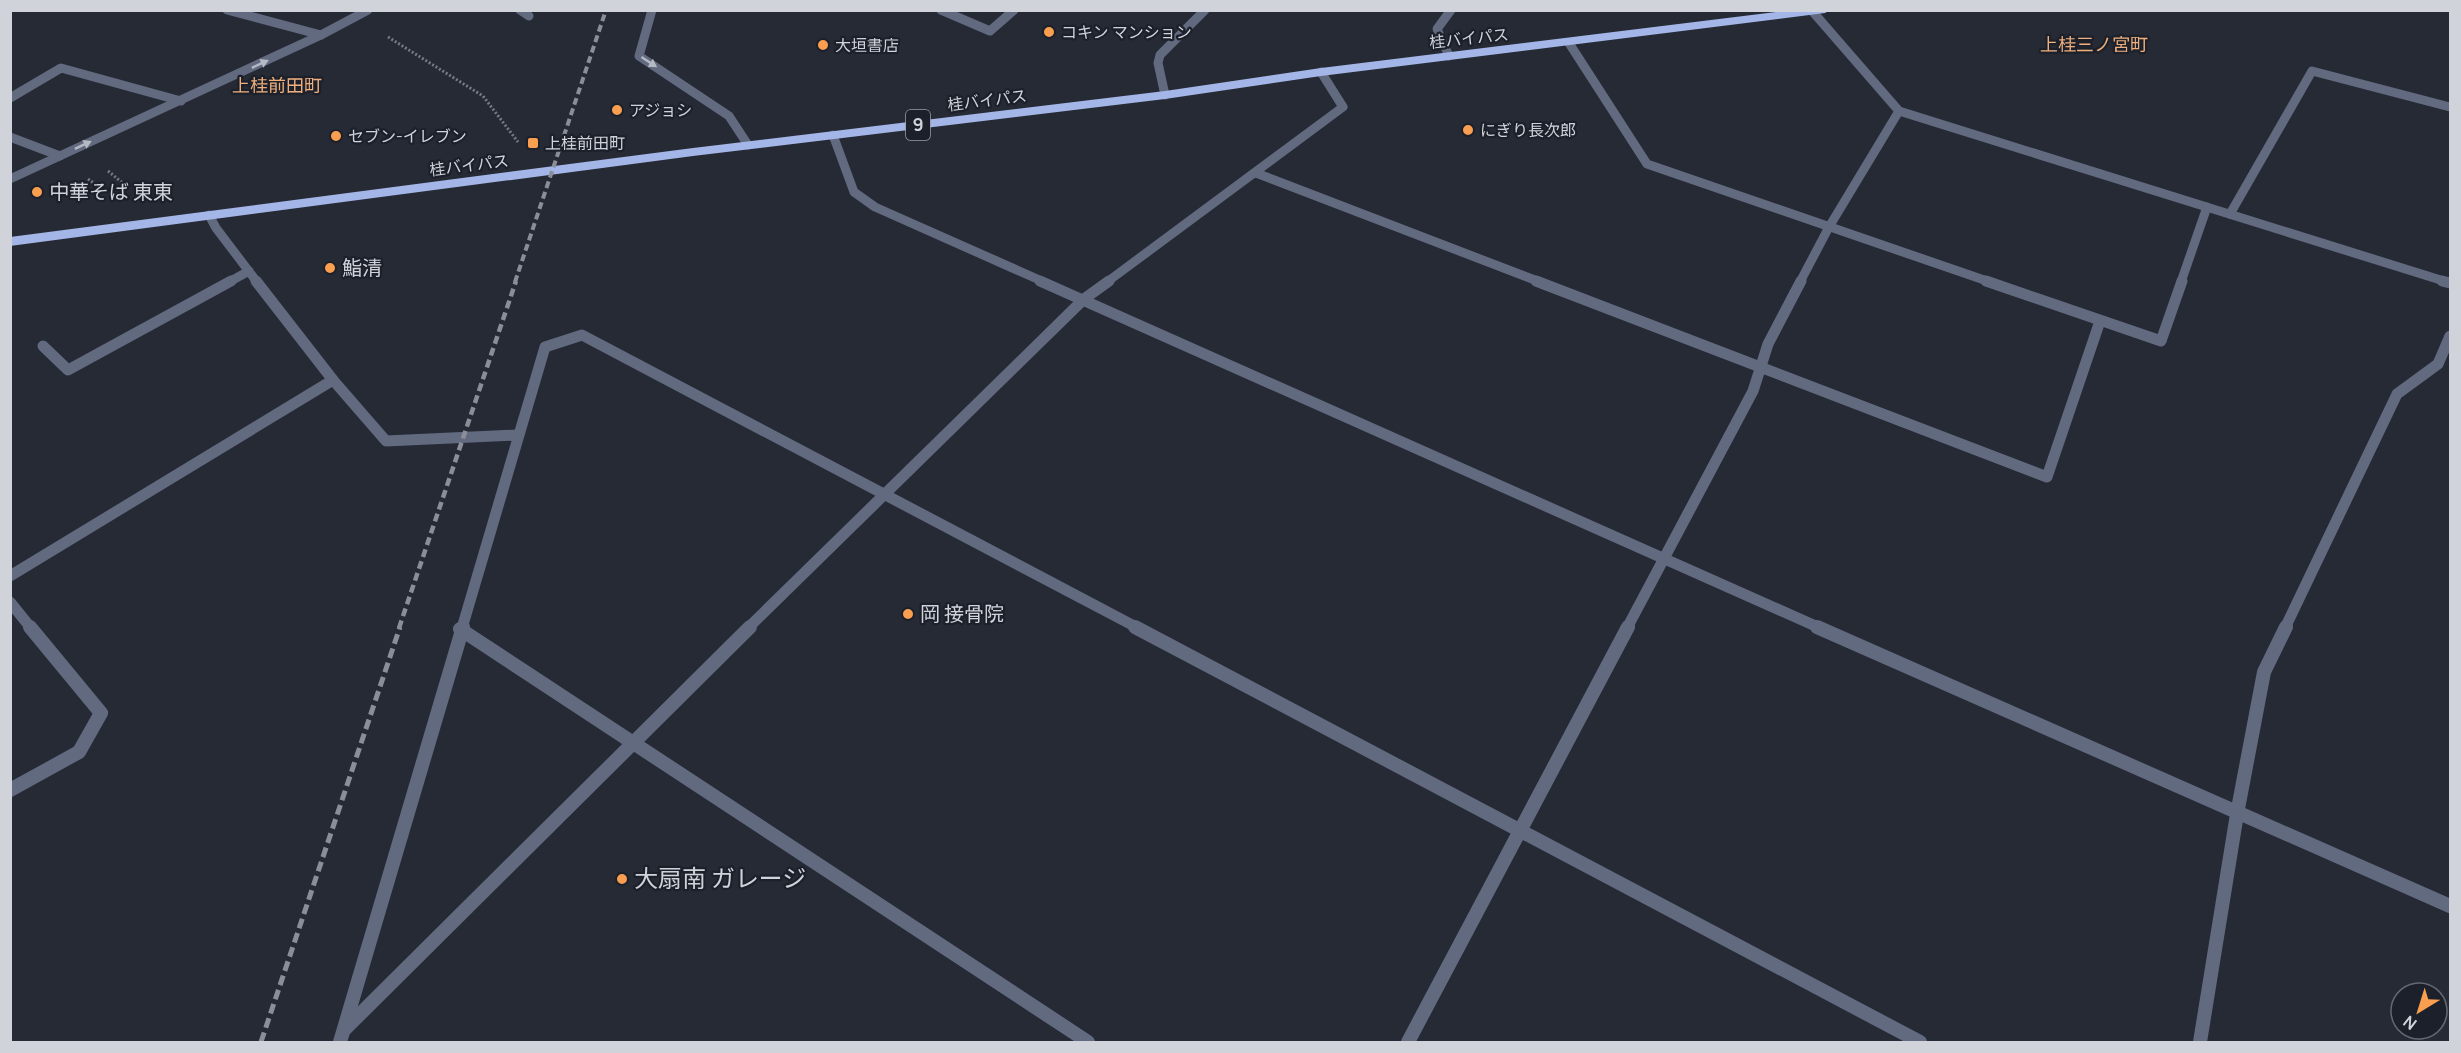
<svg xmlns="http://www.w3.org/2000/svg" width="2461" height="1053" viewBox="0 0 2461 1053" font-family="Manrope,'Noto Sans JP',sans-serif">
  <rect width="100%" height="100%" fill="#262a35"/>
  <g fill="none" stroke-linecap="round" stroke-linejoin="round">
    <!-- path -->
    <g stroke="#767a83" stroke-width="3" stroke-dasharray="2 2" stroke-linecap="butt">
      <polyline points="388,37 483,96 518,142"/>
      <polyline points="108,171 124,184 122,192"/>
      <polyline points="88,179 102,189"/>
    </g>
    <!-- service-far2 -->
    <g stroke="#626a80" stroke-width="9">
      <polyline points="227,10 321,35"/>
      <polyline points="520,10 529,16"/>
      <polyline points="941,10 990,31 1014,10"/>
      <polyline points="10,98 61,68 181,101"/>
    </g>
    <!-- service-far1 -->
    <polyline stroke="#626a80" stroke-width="11" points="10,602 31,628"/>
    <!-- service -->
    <polyline stroke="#626a80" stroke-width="14" points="10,790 79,752 101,713 30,627"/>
    <!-- minor-far2 -->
    <g stroke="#626a80" stroke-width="9">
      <polyline points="652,10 639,56 729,116 748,145"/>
      <polyline points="1813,12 1899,111 2447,282"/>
      <polyline points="1569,43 1647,164 1990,282"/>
      <polyline points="1449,56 1437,29 1451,10"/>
      <polyline points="1165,95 1158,63 1160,55 1205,10"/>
      <polyline points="833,135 854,192 875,207 1044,282"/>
      <polyline points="10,137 60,156"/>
      <polyline points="1256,173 1540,282"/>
      <polyline points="10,179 321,35 368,10"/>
      <polyline points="2230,214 2312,71 2450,107"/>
      <polyline points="209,215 216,228 257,282"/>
      <polyline points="229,282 249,271"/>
      <polyline points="1107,282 1343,107 1321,72"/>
      <polyline points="1800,282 1829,227 1899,111"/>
      <polyline points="2181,282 2207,207"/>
    </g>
    <!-- minor-far1 -->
    <g stroke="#626a80" stroke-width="11">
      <polyline points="1040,281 1820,628"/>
      <polyline points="1536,281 2047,477 2100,321"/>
      <polyline points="1986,281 2161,341 2182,281"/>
      <polyline points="2442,281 2450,283"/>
      <polyline points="43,346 68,370 231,281"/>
      <polyline points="333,380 386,441 518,435"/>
      <polyline points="10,576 333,380 256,281"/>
      <polyline points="462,628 545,347 582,335 1138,628"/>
      <polyline points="748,628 1084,299 1109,281"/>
      <polyline points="1627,628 1753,391 1768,344 1801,281"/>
      <polyline points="2285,628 2397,394 2438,364 2450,336"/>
    </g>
    <!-- minor -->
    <g stroke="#626a80" stroke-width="14">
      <polyline points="1135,627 1920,1042"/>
      <polyline points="1817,627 2450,906"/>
      <polyline points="460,629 1088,1042"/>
      <polyline points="344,1030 750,627"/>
      <polyline points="340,1042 463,627"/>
      <polyline points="1408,1042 1628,627"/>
      <polyline points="2200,1042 2237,814 2264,672 2286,627"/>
    </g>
    <!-- trunk -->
    <polygon fill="#a4b6e7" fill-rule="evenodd" points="1792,10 1830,10 1825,13 1321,76 1165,99 693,156 10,246 10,237 693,148 1165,91 1321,68"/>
    <!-- rail-far2 -->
    <polyline stroke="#8b8e97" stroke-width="4" stroke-dasharray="7 4" stroke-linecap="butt" points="515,282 606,10"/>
    <!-- rail-far1 -->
    <polyline stroke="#8b8e97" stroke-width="4.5" stroke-dasharray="8 4.5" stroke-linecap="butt" points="399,628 516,281"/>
    <!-- rail -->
    <polyline stroke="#8b8e97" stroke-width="5" stroke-dasharray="10 5" stroke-linecap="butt" points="261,1042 400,627"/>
  </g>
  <!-- one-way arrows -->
  <defs><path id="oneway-solid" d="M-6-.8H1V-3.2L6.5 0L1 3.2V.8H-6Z" transform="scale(1.5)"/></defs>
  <g fill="#b4b9c4">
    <use href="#oneway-solid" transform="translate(649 62) rotate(33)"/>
    <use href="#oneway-solid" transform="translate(260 64) rotate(-25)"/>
    <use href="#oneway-solid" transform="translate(83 145) rotate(-25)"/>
  </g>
  <!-- markers -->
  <g fill="#fa9f4f" stroke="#1c202b" stroke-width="2">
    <circle cx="1049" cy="32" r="6"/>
    <circle cx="823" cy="45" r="6"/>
    <circle cx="617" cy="110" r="6"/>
    <circle cx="1468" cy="130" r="6"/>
    <circle cx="336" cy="136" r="6"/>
    <rect x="527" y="137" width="12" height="12" rx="3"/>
    <circle cx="37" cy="192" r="6"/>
    <circle cx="330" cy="268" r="6"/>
    <circle cx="908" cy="614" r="6"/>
    <circle cx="622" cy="879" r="6"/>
  </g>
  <g text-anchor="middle" stroke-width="4.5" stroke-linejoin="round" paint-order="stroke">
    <!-- far-poi labels -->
    <g font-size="16" fill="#d0d3da" stroke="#1c202b" text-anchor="start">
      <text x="1061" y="38">コキン マンション</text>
      <text x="835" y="51">大垣書店</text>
      <text x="629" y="116">アジョシ</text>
      <text x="1480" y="136">にぎり長次郎</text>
      <text x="348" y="142">セブン-イレブン</text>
      <text x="545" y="149">上桂前田町</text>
    </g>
    <!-- far-street labels -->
    <g font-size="16" fill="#d0d3da" stroke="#1c202b">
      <text transform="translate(1469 38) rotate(-6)" y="6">桂バイパス</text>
      <text transform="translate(987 100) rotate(-7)" y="6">桂バイパス</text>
      <text transform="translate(469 165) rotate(-7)" y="6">桂バイパス</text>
    </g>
    <!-- far-neighbourhood labels -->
    <g font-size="18" fill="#efaf7c" stroke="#1c202b">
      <text x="2094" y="51">上桂三ノ宮町</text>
      <text x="277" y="92">上桂前田町</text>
    </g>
    <!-- shield labels -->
    <rect fill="#1c202b" stroke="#9a9da6" stroke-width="1.5" x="906" y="110" width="24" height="30" rx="4.5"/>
    <g font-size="18" font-weight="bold" fill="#d0d3da">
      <text x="918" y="131">9</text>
    </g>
    <!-- poi labels -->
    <g font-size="20" fill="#d0d3da" stroke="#1c202b" text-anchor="start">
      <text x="49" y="199">中華そば 東東</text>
      <text x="342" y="275">鮨清</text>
      <text x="920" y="621">岡 接骨院</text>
    </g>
    <!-- near-poi labels -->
    <g font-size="24" fill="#d0d3da" stroke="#1c202b" text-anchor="start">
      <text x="634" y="887">大扇南 ガレージ</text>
    </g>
  </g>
  <!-- border -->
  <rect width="2461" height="1053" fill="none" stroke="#d0d3da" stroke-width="24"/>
  <!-- north arrow -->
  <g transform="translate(2419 1011) rotate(218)"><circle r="28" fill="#1c202b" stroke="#646871" stroke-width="1.5"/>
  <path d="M0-4.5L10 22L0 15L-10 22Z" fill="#fa9f4f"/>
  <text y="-9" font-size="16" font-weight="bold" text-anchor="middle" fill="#d0d3da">N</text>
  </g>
</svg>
